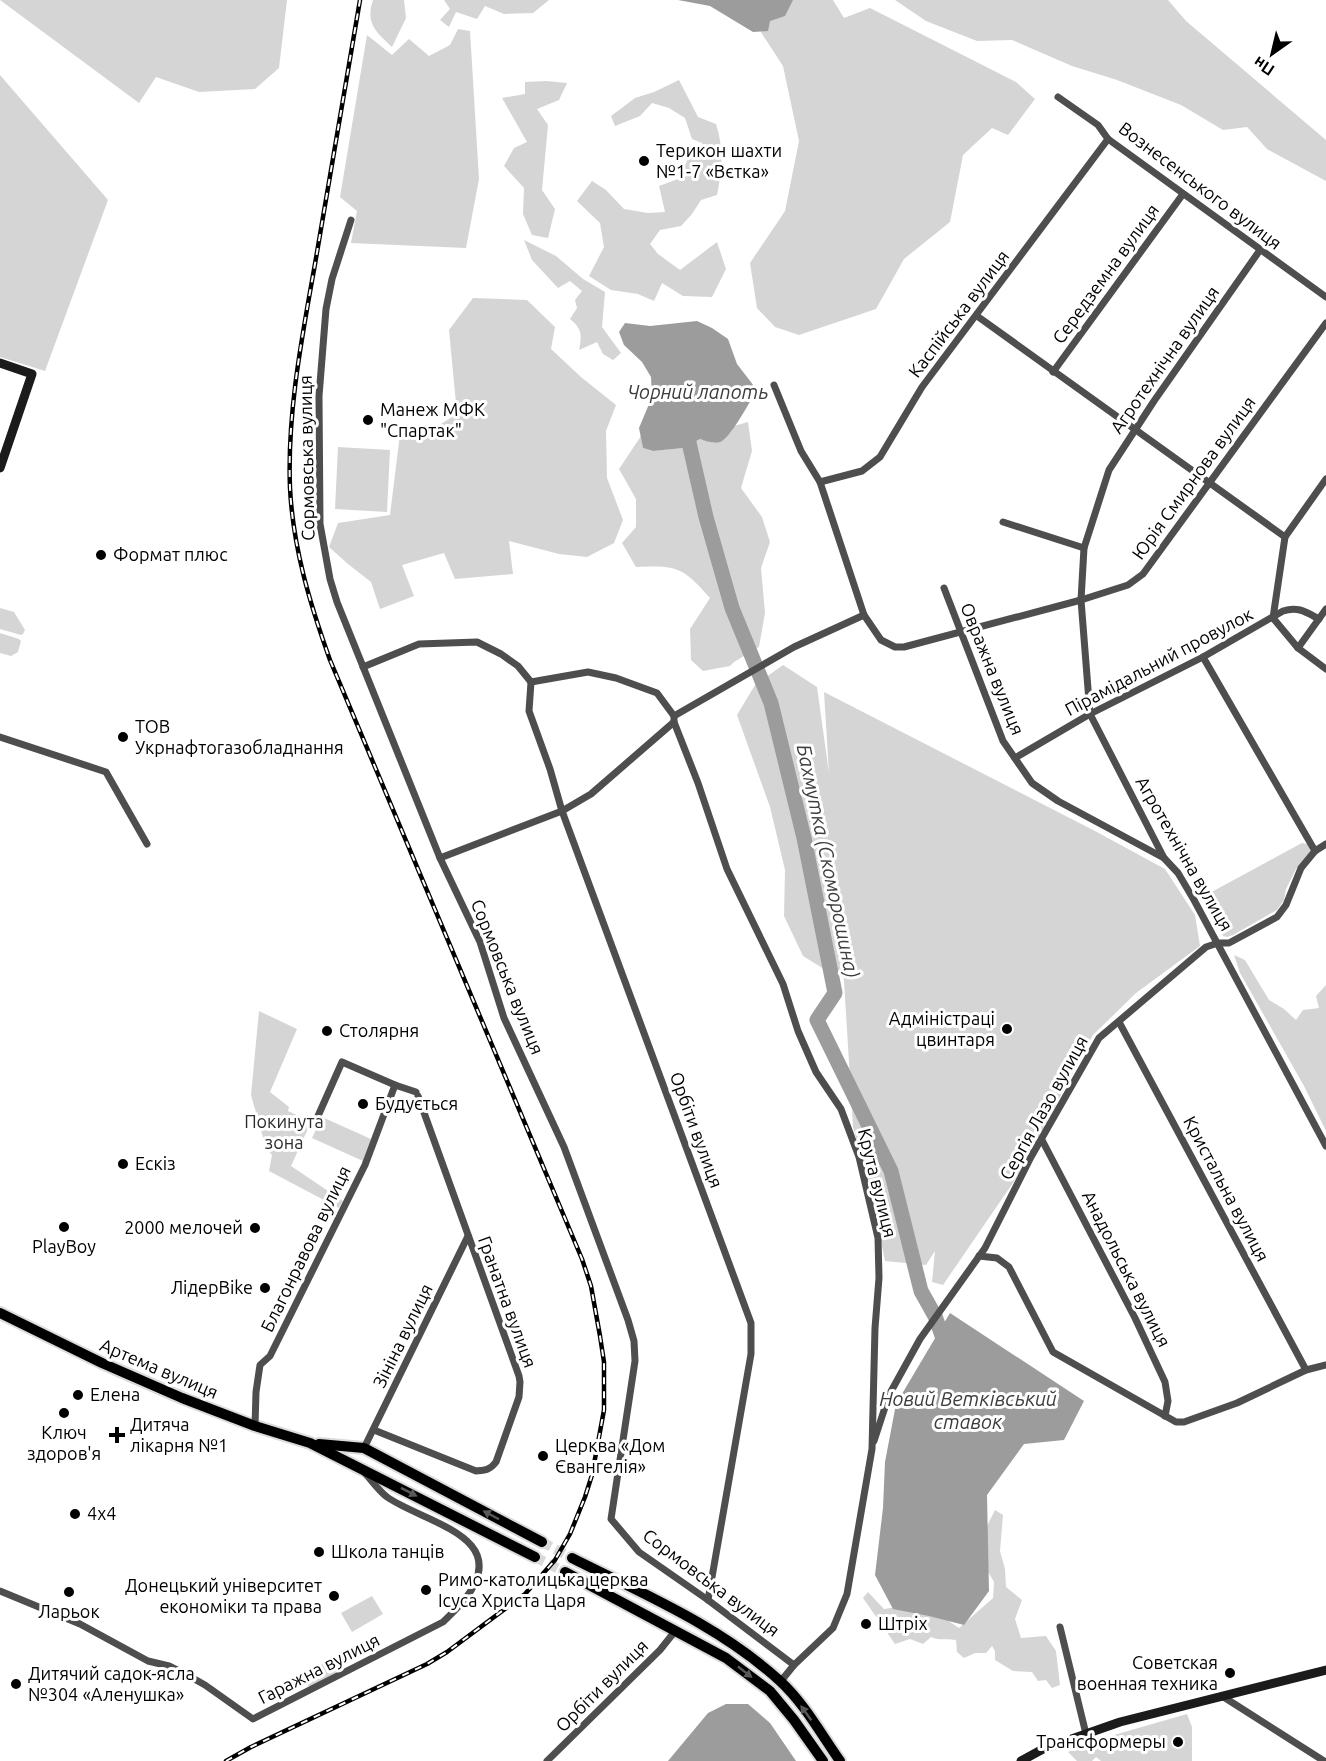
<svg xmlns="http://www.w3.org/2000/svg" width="1326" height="1761" viewBox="0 0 1326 1761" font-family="Ubuntu,sans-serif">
  <rect width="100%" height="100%" fill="#fff"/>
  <!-- green -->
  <g fill="#d5d5d5">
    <polygon points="0,0 287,0 279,68 255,89 199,92 156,77 139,103"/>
    <path d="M373 0H404L406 18 392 47C376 32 365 23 373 0Z"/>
    <polygon points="444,0 549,0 533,13 504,14 485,6 477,19 456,12 449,27 440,20 450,9"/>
    <polygon points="729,0 833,0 844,18 870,8 1016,82 1035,99 1008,135 992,128 963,155 950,222 904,259 876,309 799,335 775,327 757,308 750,263 785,211 799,141 783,66 759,29"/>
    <polygon points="895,0 1168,0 1186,21 1326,140 1326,181 1267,149 1247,127 1223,130 1181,105 1117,80 1072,66 1012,40 977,41 926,21"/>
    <polygon points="458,29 470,31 479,179 466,248 351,243 357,211 340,197 367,35 392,55 409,39 429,56 450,45"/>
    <polygon points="0,75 108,200 45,371 0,357"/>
    <path d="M679 80 698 117 716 124C724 149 722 170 717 195L701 200 692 214 681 226 660 230 650 244 658 254 680 270 717 242 726 269 712 297 683 296 662 283 654 301 638 294 611 290 589 276 604 247 600 223 577 201 592 181 606 190 624 209 648 213 665 212 659 186 678 179 690 155 702 156V143L692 139 685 118 669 108 652 103 640 116 615 126 611 116 635 98 654 92Z"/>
    <polygon points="546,81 567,83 559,100 537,109 548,125 542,190 555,209 548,238 532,235 523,214 524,188 504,166 514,148 527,142 502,98 525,94 525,82"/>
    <path d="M524 240 556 256 583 279 605 292 602 327 621 353 613 360 603 354 597 342 579 350C582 336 582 328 570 319L577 308 575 300 582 291 570 281 558 288 532 260Z"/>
    <polygon points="473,298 527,300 555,327 551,349 581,377 616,405 606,431 607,478 623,520 614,543 587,557 559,554 509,541 513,574 455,579 444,553 402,565 414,596 380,609 371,582 348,564 329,547 338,523 390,515 400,434 436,427 457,414 449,330"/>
    <path d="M748 422 752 451 741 488 762 517 770 542 761 568 765 613 759 647 734 662 730 666 703 671 691 660 690 629 710 598C683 567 677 565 636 567L622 543 636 527V499L619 469 641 436 643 448 652 451 683 448 700 439 715 443 730 433 734 426Z"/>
    <polygon points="338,447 390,450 387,512 335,509"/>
    <polygon points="0,608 14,612 25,630 23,634 21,635 0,629"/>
    <polygon points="0,633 19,639 21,641 18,652 11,656 0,653"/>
    <polygon points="783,665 817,687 829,773 824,692 1095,831 1165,869 1195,915 1200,946 1136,993 1093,1035 1019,1174 943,1285 932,1282 935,1251 926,1265 885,1261 868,1178 853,1127 837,868 836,901 842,968 837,977 803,956 784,916 785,870 770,807 737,715 755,685"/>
    <polygon points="1302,843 1307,844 1311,851 1296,869 1286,889 1284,900 1277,910 1233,935 1227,937 1223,936 1202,899 1206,895"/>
    <polygon points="1234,955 1245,960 1269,1000 1284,1009 1296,1020 1303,1010 1319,1008 1316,996 1326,985 1326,1131 1304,1086 1240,973"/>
    <polygon points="259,1011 297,1029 270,1092 289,1107 288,1111 311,1122 291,1166 343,1201 339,1208 269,1171 272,1155 266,1148 251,1095"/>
    <polygon points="322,1117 371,1139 363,1161 312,1138"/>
    <path d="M995 1510 1003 1515 1000 1551 1005 1569 1006 1587 1022 1600 1015 1619 1021 1638 1046 1636 1056 1651 1060 1685 1052 1688 1046 1680 1038 1681 1032 1672 1013 1671 995 1660V1651L992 1646 986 1653H975L964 1658 957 1652 956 1640C946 1638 940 1641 931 1637L923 1644 910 1639 895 1644 863 1598 868 1592 884 1609 903 1606 938 1614 959 1628 993 1598 994 1582 983 1563 982 1542 988 1524Z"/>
    <polygon points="372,1596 383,1614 352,1632 341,1613"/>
    <polygon points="331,1659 338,1671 310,1688 302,1676"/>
    <polygon points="1187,1714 1192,1727 1192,1761 1101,1761 1096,1757 1092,1761 1077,1761 1068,1752 1093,1741"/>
  </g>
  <!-- water -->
  <g fill="#9c9c9c">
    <polygon points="678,0 793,0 785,16 770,21 768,31 753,32 710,6"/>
    <path d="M697 321 712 328 728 339 737 364 757 390C750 401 730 439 720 442 714 444 706 441 700 439L683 448 653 451 643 448 639 428 652 397 651 377 642 362 624 345 619 332 625 323 650 326Z"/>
    <polygon points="950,1313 1084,1401 1064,1440 1024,1444 987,1495 989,1591 964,1625 929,1616 893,1609 875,1575 883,1508 885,1462 896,1404"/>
    <polygon points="726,1704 748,1704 770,1723 796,1761 668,1761 708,1713"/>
  </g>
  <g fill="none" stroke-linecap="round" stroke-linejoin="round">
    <!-- river -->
    <polyline stroke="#9c9c9c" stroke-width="15" points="685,425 706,517 732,608 771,703 804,838 835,993 817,1020 891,1171 921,1291 935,1316 946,1347"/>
    <!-- primary-tunnel -->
    <g stroke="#d9d9d9" stroke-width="10" stroke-dasharray="10 5" stroke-linecap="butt">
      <polyline points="542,1542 572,1558"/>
      <polyline points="535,1557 565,1572"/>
    </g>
    <defs>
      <g id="primary">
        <polyline points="0,1313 102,1363 182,1398 255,1426 310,1443 535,1557"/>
        <polyline points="319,1444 364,1448 542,1542"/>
        <path d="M572 1558C643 1594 720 1626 780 1681 804 1703 821 1734 840 1761"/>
        <polyline points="565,1572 726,1658 770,1691 794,1720 823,1761"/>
      </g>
    </defs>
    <!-- primary casing -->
    <use href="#primary" stroke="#dbdbdb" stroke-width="14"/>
    <!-- street -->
    <g stroke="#4e4e4e" stroke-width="7">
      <polyline points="1058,97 1098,125 1108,139 1326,297"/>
      <polyline points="351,220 332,279 326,309 319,396 320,524 330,579 337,602 440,858 480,942 504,1018 564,1147 628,1320 634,1341 635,1361 611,1519 639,1552 708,1600 794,1665"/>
      <polyline points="1260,250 1154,401 1109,470 1084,548 1081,600 1090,714 1164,858 1178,873 1194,900 1326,1146"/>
      <polyline points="977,316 1285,537 1273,618 1298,648 1326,669"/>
      <polyline points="1053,372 1183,194"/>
      <polyline points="774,385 801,451 820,482 864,615 881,640 895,647 904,647 1081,600 1128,585 1143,574 1326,323"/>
      <polyline points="820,482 862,471 880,457 922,387 1108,139"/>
      <polyline points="1003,522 1084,548"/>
      <polyline points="1285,537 1326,479"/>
      <polyline points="944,588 1003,741 1032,783 1058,801 1164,858"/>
      <polyline points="1298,648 1326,609"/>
      <polyline points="1203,657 1315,851"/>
      <polyline points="363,667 419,644 477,642 501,654 518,666 531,682 588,672 616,678 657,693 674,716 674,722 698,783 727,869 783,984 798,1031 816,1072 841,1109 859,1157 878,1238 879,1278 875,1328 872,1449 847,1594 833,1628 794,1665 781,1681"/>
      <polyline points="531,682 529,711 550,769 562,811 751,1323 751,1354 708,1600"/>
      <polyline points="674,716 794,647 864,615"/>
      <polyline points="0,737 106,772 147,844"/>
      <path d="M1015 758 1090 714 1203 657 1283 611C1298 606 1306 612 1319 619"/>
      <polyline points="440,858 562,811 591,794 674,722"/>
      <polyline points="1119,1022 1306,1370"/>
      <polyline points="318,1116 342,1062 395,1085"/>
      <polyline points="1042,1140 1135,1318 1165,1382 1168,1401 1165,1416"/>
      <polyline points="979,1256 997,1258 1009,1267 1053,1352 1176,1422 1184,1422 1237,1403 1306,1370 1326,1365"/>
      <polyline points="255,1426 256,1392 260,1365 270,1356 365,1165 395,1085 416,1092"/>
      <path d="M374 1430 476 1471C485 1470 490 1470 496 1462L519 1397 520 1382 519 1376 418 1096"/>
      <polyline points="874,1441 889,1395 920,1339 985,1248 1031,1157 1099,1038 1206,947 1218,943 1229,943 1277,917 1286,905 1301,868 1315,851 1326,844"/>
      <polyline points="364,1448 468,1236"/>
      <path d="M0 1591 80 1624 148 1661 169 1666 189 1676 205 1685 253 1719 443 1622C450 1615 459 1607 465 1599 514 1536 424 1523 387 1497 379 1491 372 1481 365 1473"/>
      <polyline points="1060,1627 1086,1734"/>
      <polyline points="1222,1696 1324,1761"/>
      <polyline points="547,1761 660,1650 676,1630"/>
    </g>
    <!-- secondary -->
    <g stroke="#1b1b1b" stroke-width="9">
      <polyline points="0,363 32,374 0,468"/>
      <polyline points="1021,1761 1043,1749 1120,1722 1326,1670"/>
    </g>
    <!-- primary -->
    <use href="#primary" stroke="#000" stroke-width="10"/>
    <defs>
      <path id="rail" d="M226 1761 251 1747 427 1664 447 1652 525 1594 555 1560 570 1534 585 1497 592 1475 604 1410V1362L600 1336 591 1286 582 1259 330 660C310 604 293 548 290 488 287 413 302 337 315 264 330 176 345 88 360 0"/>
    </defs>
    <!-- rail casing -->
    <use href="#rail" stroke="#000" stroke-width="4.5"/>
    <!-- rail -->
    <use href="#rail" stroke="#fff" stroke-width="2" stroke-dasharray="7" stroke-linecap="butt"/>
  </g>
  <!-- one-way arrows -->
  <defs><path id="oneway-solid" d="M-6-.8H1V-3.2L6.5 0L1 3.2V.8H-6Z" transform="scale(1.5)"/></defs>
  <g fill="#595959">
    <use href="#oneway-solid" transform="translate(409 1492) rotate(27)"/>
    <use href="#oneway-solid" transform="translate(491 1515) rotate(-152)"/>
    <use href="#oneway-solid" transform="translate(745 1672) rotate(38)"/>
    <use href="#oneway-solid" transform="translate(806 1713) rotate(-126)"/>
  </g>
  <!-- markers -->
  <g fill="#000" stroke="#fff" stroke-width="2">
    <circle cx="644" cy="161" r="6"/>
    <circle cx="368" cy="420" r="6"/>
    <circle cx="101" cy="555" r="6"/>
    <circle cx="123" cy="737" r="6"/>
    <circle cx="1007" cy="1029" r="6"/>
    <circle cx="327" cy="1031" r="6"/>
    <circle cx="363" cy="1104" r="6"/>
    <circle cx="123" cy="1164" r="6"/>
    <circle cx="64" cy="1227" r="6"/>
    <circle cx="255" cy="1228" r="6"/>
    <circle cx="265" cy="1288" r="6"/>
    <circle cx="78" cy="1395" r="6"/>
    <circle cx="64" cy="1413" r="6"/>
    <path d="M114 1426h6v6h6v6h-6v6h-6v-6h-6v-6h6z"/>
    <circle cx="543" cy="1456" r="6"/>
    <circle cx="75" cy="1514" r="6"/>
    <circle cx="319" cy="1552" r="6"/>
    <circle cx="426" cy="1590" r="6"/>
    <circle cx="69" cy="1592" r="6"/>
    <circle cx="334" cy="1596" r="6"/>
    <circle cx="866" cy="1624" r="6"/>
    <circle cx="1230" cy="1673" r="6"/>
    <circle cx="16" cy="1684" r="6"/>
    <circle cx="1178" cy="1742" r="6"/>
  </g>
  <g text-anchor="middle" stroke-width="6" stroke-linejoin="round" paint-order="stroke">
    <!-- poi labels -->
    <g font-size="18" fill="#000" stroke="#fff" text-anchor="start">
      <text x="656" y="157">Терикон шахти<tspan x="656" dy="21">№1-7 «Вєтка»</tspan></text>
      <text x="380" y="416">Манеж МФК<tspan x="380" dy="21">"Спартак"</tspan></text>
      <text x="113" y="561">Формат плюс</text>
      <text x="135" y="733">ТОВ<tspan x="135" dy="21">Укрнафтогазобладнання</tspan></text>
      <text x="995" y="1025" text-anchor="end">Адміністраці<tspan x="995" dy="21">цвинтаря</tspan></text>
      <text x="339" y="1037">Столярня</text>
      <text x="375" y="1110">Будується</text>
      <text x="135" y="1170">Ескіз</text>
      <text x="243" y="1234" text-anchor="end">2000 мелочей</text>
      <text x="64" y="1253" text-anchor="middle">PlayBoy</text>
      <text x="253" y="1294" text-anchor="end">ЛідерBike</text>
      <text x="90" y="1401">Елена</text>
      <text x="130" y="1431">Дитяча<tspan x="130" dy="21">лікарня №1</tspan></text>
      <text x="64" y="1439" text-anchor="middle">Ключ<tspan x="64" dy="21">здоров'я</tspan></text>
      <text x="555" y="1452">Церква «Дом<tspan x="555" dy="21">Євангелія»</tspan></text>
      <text x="87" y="1520">4x4</text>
      <text x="331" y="1558">Школа танців</text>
      <text x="438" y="1586">Римо-католицька церква<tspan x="438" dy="21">Ісуса Христа Царя</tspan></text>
      <text x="322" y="1592" text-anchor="end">Донецький університет<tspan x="322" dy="21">економіки та права</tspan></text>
      <text x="69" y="1618" text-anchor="middle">Ларьок</text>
      <text x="878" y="1630">Штріх</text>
      <text x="1218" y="1669" text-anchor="end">Советская<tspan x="1218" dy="21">военная техника</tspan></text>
      <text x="28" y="1680">Дитячий садок-ясла<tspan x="28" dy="21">№304 «Аленушка»</tspan></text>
      <text x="1166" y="1748" text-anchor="end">Трансформеры</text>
    </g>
    <!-- street labels -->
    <g font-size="18" fill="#000" stroke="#fff">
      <text transform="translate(1200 186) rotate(37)" y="6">Вознесенського вулиця</text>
      <text transform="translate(1106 274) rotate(-54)" y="6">Середземна вулиця</text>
      <text transform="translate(959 314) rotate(-53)" y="6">Каспійська вулиця</text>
      <text transform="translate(1165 360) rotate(-55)" y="6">Агротехнічна вулиця</text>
      <text transform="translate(307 458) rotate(-91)" y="6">Сормовська вулиця</text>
      <text transform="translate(1194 478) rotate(-54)" y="6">Юрія Смирнова вулиця</text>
      <text transform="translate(1159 662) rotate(-28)" y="6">Пірамідальний провулок</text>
      <text transform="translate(992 669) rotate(68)" y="6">Овражна вулиця</text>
      <text transform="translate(1184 854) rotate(60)" y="6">Агротехнічна вулиця</text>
      <text transform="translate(507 977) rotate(68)" y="6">Сормовська вулиця</text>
      <text transform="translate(1044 1108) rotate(-61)" y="6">Сергія Лазо вулиця</text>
      <text transform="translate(696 1130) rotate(70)" y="6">Орбіти вулиця</text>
      <text transform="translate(877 1183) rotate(76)" y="6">Крута вулиця</text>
      <text transform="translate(1226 1189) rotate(62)" y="6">Кристальна вулиця</text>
      <text transform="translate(306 1249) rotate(-64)" y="6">Благонравова вулиця</text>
      <text transform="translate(1126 1269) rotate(63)" y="6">Анадольська вулиця</text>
      <text transform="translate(507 1302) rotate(70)" y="6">Гранатна вулиця</text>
      <text transform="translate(403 1336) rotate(-64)" y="6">Зініна вулиця</text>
      <text transform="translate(159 1369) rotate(23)" y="6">Артема вулиця</text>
      <text transform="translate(711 1583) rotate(37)" y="6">Сормовська вулиця</text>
      <text transform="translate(319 1669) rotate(-27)" y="6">Гаражна вулиця</text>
      <text transform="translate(602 1686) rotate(-45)" y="6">Орбіти вулиця</text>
    </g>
    <!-- park labels -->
    <g font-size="18" fill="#2c2c2c" stroke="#fff">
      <text x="284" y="1128">Покинута<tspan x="284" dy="21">зона</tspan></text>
    </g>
    <!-- water labels -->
    <g font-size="20" font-style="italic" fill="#3d3d3d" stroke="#fff">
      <text x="698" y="399">Чорний лапоть</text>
      <text transform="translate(828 861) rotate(78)" y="7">Бахмутка (Скоморошина)</text>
      <text x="968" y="1406">Новий Ветківський<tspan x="968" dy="23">ставок</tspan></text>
    </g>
  </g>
  <!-- north arrow -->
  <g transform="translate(1272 54) rotate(214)" stroke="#ffffff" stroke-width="4.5" paint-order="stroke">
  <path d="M0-4.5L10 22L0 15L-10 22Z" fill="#000000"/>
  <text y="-9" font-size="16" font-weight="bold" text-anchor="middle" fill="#000000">Пн</text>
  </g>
</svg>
